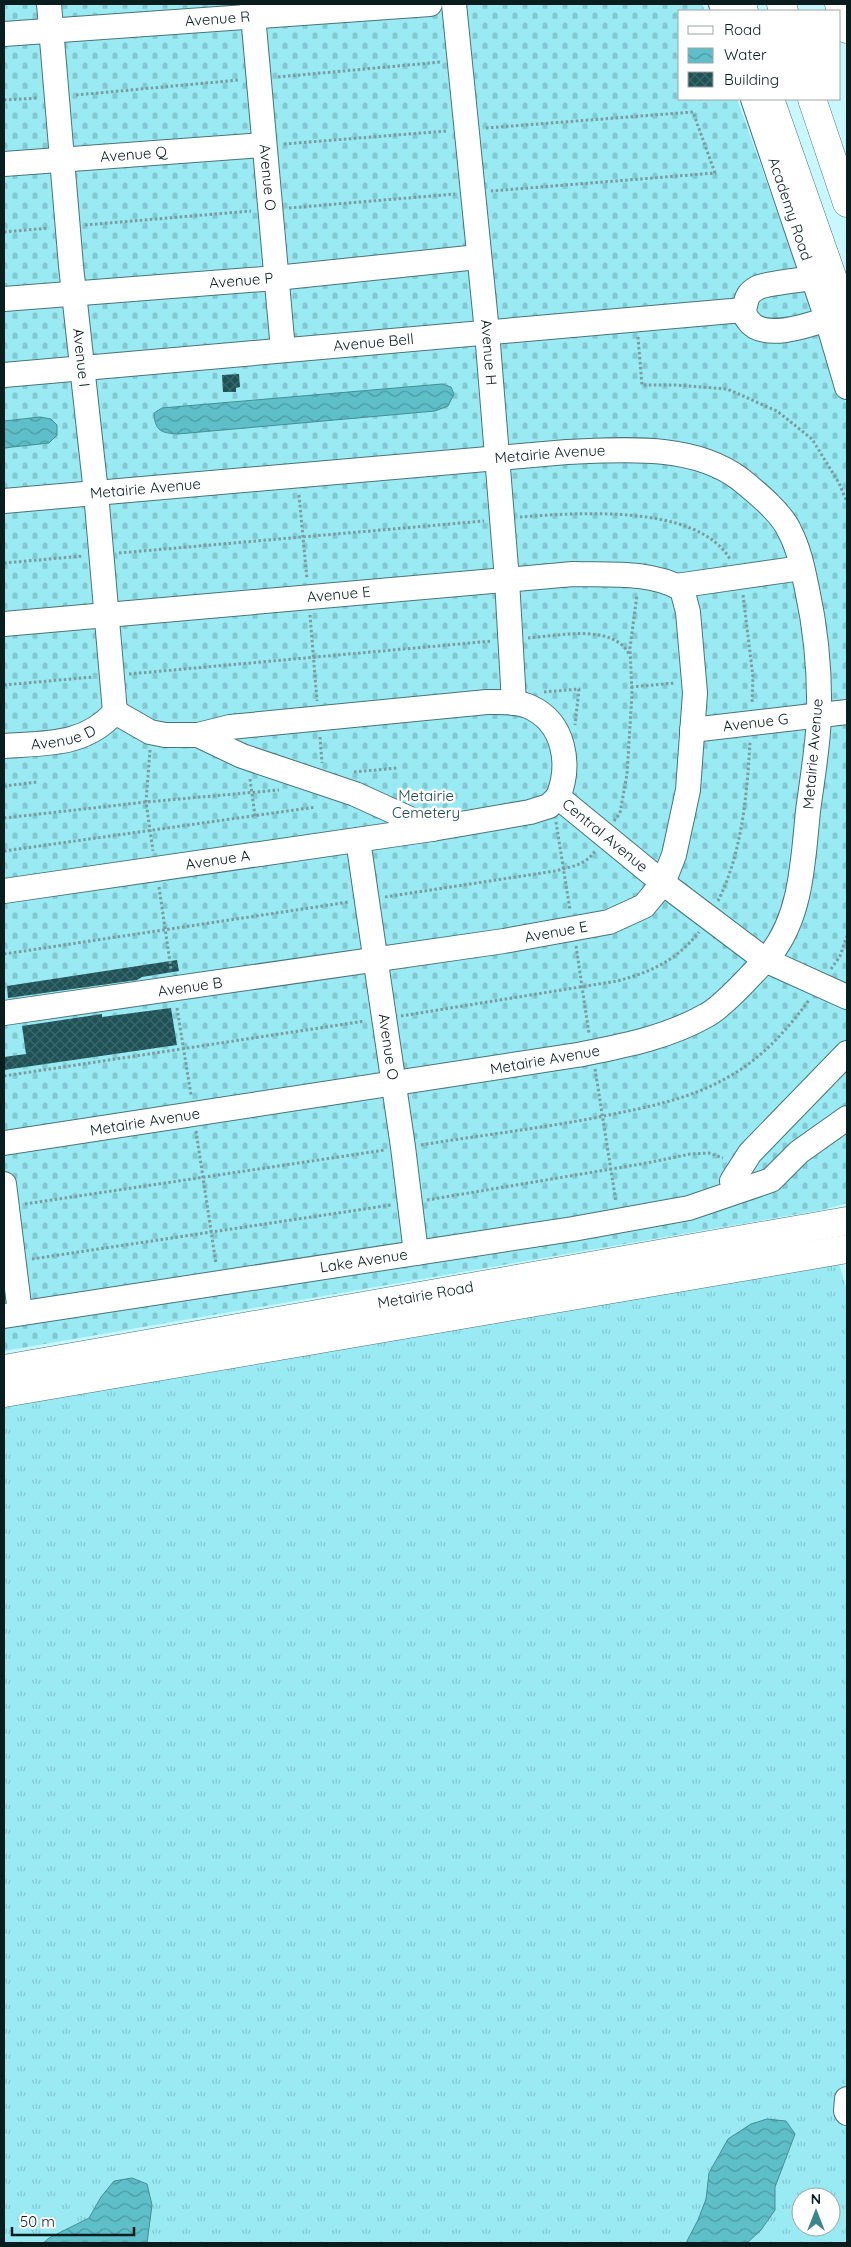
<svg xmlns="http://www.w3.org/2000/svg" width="851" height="2247" viewBox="0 0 851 2247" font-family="Quicksand,sans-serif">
  <defs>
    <pattern id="grass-tufts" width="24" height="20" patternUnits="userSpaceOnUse" patternTransform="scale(1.25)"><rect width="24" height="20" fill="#99eaf3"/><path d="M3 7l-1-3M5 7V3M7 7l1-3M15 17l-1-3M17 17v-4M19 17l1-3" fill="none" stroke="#82c8d0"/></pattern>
    <pattern id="cemetery-stones" width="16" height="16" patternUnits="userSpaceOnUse" patternTransform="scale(1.25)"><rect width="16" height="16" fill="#99eaf3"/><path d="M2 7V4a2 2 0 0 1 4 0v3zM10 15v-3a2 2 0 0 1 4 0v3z" fill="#82c8d0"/></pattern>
    <pattern id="water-waves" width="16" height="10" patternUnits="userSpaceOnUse" patternTransform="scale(1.25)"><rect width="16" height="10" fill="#5ebfc9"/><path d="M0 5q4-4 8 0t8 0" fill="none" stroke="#4c9aa3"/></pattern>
    <pattern id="building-cross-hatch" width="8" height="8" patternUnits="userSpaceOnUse" patternTransform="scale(1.25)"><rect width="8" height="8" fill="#1e5257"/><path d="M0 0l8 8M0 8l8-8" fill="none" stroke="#3c676b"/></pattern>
  </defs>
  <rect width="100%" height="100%" fill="#c8f8fd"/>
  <!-- grass -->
  <path fill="url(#grass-tufts)" fill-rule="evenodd" d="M839 1264 847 1290V2243H4V1405ZM801 2197H831V2227H801Z"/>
  <!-- cemetery -->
  <polygon fill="url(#cemetery-stones)" points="4,4 702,4 705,11 680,11 680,99 737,99 847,406 847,1203 822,1210 4,1351"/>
  <!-- water -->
  <g fill="url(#water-waves)" stroke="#448e96">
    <path d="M442 384 451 387 454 394 448 406 435 411 178 434C161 433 155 431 154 413L162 408Z"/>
    <polygon points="40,417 51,419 57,425 57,435 49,443 4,448 4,421"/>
    <polygon points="767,2119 786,2121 795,2134 775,2187 775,2210 761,2230 747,2243 686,2243 698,2220 706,2199 709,2173 728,2139 751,2124"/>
    <polygon points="132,2178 147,2184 152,2205 147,2243 43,2243 49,2238 89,2218 101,2197 114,2181"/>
  </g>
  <!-- building -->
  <g fill="url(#building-cross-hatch)">
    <polygon points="239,374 240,387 236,388 236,392 223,392 222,375"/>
    <polygon points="177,960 179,971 142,977 137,980 8,998 7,986"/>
    <polygon points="171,1008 177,1045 4,1070 4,1057 26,1054 22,1026 102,1014 102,1017"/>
  </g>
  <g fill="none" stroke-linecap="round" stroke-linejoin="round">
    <defs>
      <g id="minor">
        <path id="s1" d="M49 4 71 266 96 493 115 712"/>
        <path id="s2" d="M252 4 283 350"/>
        <path id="s3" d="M454 4 487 332 507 580 514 703"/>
        <polyline points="721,4 724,11"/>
        <path id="s4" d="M4 34 430 4"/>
        <path id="s5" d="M753 99 827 319 847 387"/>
        <path id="s6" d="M4 164 263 145"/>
        <path d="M813 278C801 280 766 283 757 288 748 293 747 297 745 306 743 311 745 316 748 320 762 341 807 326 827 319"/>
        <path id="s7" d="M4 299 276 278 478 257"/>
        <path id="s8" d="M4 375 743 310"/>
        <path id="s9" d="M4 501 567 452C623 450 692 443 740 479 756 492 782 513 790 532 799 549 803 570 807 589 816 630 820 673 819 716 818 747 812 780 808 811 803 859 802 916 770 955 756 970 724 1006 707 1015 667 1038 622 1046 577 1055L4 1143"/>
        <polyline points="676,586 802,568"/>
        <path id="s10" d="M4 624 573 574C608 575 651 571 682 589L688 612 695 693 688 790 674 855 663 883 644 906 609 922 504 941 4 1013"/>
        <path id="s11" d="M115 712 150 732 165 735H198L242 756 355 794 432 829 530 812 549 806 558 797 663 883 765 960 847 997"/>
        <path id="s12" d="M692 730 847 712"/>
        <path d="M198 735 230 727 487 702C501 702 517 701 530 707 565 723 571 765 558 797"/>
        <path id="s13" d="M4 746C46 743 85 746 115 712"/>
        <path id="s14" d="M358 840 403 1147 416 1253"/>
        <path id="s15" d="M4 891 432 829"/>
        <polyline points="732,1181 750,1153 847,1053"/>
        <polyline points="4,1184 20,1313"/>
        <path id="s16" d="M4 1316 573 1229 689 1208 771 1180 799 1152 847 1118"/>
        <polyline points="847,2099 846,2111 847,2113"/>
      </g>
      <g id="major">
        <path id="s17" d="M4 1369 847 1221"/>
        <polyline points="4,1393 847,1249"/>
      </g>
      <g id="highway">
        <polyline points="742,4 744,11"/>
        <polyline points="781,4 784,11"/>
        <polyline points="839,4 847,29"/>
        <polyline points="770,99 834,282 847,340"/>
        <polyline points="812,99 847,203"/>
      </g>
    </defs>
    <!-- minor casing -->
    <use href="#minor" stroke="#487479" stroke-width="26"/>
    <!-- major casing -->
    <use href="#major" stroke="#487479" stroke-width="29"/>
    <!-- highway casing -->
    <use href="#highway" stroke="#487479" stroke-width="29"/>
    <!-- path -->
    <g stroke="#789ca0" stroke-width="3" stroke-dasharray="2.5 2.5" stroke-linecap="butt">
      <polyline points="278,77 441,62"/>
      <polyline points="76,95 239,80"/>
      <polyline points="4,100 38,98"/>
      <polyline points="486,128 693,112 715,173 491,191"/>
      <polyline points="284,144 447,131"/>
      <polyline points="289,208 455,194"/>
      <polyline points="85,225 251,211"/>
      <polyline points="4,232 49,228"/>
      <polyline points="638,337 642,385 676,385 727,389 777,411 812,439 839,483 847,502"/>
      <polyline points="299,495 307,579"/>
      <path d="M520 517C577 513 696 503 730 559"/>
      <polyline points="119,553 484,521"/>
      <polyline points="4,563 83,556"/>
      <polyline points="743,595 753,677 752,703"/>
      <polyline points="310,615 317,701"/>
      <path d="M528 638C557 636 613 623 629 654"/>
      <polyline points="129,674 492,641"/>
      <polyline points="4,685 93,677"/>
      <polyline points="631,687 675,683"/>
      <polyline points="544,692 579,689 575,725"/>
      <polyline points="320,737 322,763"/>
      <polyline points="150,750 146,802 153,851"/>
      <polyline points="354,772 397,768"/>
      <polyline points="250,779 255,816"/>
      <polyline points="4,786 37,782"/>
      <polyline points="4,818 146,802 279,790"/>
      <polyline points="614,821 620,813 627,774 632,694 630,648 637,595"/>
      <polyline points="556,822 570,910"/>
      <polyline points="4,851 316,807"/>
      <polyline points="159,887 171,969"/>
      <path d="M385 897 555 871C570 867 586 865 595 851"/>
      <path d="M718 901C742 853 747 795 750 742"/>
      <polyline points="576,946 589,1034"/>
      <polyline points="4,954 349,902"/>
      <polyline points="831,969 840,956 847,936"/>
      <polyline points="177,1008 191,1095"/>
      <path d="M401 1016 617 981C651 972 676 961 699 932"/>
      <polyline points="595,1069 616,1202"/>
      <polyline points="4,1076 365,1021"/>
      <polyline points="196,1131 216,1264"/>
      <path d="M421 1145C482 1135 544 1128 604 1116 648 1107 691 1099 730 1076 762 1058 788 1029 809 1000"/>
      <polyline points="427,1200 647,1163 690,1154 709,1153 723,1158"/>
      <polyline points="25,1204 385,1150"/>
      <polyline points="32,1259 391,1205"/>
    </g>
    <!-- minor -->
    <use href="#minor" stroke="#fff" stroke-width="24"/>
    <!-- major -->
    <use href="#major" stroke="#fff" stroke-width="28"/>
    <!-- highway -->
    <use href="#highway" stroke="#fff" stroke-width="28"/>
  </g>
  <g text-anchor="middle" stroke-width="5" stroke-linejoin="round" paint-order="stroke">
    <!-- street labels -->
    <g font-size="15" fill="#091c1e" stroke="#fff">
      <text dy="5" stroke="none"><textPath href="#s4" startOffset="214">Avenue R</textPath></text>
      <text dy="5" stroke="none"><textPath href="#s6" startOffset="130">Avenue Q</textPath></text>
      <text dy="5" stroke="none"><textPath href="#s2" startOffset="174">Avenue O</textPath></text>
      <text dy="5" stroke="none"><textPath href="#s5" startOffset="116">Academy Road</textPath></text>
      <text dy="5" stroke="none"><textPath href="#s7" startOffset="238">Avenue P</textPath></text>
      <text dy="5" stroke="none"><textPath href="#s8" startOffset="371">Avenue Bell</textPath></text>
      <text dy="5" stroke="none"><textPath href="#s3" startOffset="350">Avenue H</textPath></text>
      <text dy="5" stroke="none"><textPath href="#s1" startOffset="355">Avenue I</textPath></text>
      <text dy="5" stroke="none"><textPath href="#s9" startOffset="548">Metairie Avenue</textPath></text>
      <text dy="5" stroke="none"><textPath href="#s9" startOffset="142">Metairie Avenue</textPath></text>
      <text dy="5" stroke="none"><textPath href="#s10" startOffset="336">Avenue E</textPath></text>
      <text dy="5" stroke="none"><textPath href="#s12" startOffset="64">Avenue G</textPath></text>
      <text dy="5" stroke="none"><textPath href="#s13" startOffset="60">Avenue D</textPath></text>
      <text transform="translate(813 754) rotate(-85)" y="5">Metairie Avenue</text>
      <text dy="5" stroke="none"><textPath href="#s11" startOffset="534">Central Avenue</textPath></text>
      <text dy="5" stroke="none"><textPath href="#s15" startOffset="216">Avenue A</textPath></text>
      <text transform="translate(556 932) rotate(-10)" y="5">Avenue E</text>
      <text transform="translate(190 987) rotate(-8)" y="5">Avenue B</text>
      <text dy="5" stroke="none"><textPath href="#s14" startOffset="209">Avenue O</textPath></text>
      <text transform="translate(545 1060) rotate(-10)" y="5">Metairie Avenue</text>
      <text transform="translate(145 1122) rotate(-9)" y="5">Metairie Avenue</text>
      <text dy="5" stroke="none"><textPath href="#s16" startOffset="364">Lake Avenue</textPath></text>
      <text dy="5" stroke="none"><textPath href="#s17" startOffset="428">Metairie Road</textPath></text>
    </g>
    <!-- park labels -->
    <g font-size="15" fill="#1c484d" stroke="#fff">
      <text x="426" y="801">Metairie<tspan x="426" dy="17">Cemetery</tspan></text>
    </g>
  </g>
  <!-- border -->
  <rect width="851" height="2247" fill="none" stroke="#091c1e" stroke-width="10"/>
  <!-- legend -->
  <rect x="678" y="10" width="162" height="90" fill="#ffffff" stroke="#9da4a5"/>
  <rect x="688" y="26" width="25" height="8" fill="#ffffff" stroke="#9da4a5"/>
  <text x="724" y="35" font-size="15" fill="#091c1e">Road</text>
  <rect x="688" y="48" width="25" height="15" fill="url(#water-waves)" stroke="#9da4a5"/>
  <text x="724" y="60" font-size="15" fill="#091c1e">Water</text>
  <rect x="688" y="72" width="25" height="15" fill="url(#building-cross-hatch)" stroke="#9da4a5"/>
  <text x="724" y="85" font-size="15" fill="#091c1e">Building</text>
  <!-- north arrow -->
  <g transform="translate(816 2212)"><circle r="24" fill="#ffffff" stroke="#9da4a5"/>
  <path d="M0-4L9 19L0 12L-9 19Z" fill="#3d858c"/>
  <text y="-8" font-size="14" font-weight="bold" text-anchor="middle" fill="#091c1e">N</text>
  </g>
  <!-- scale -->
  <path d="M12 2227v8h122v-8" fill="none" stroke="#091c1e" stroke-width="2.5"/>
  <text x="20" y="2227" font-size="15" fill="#091c1e" stroke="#ffffff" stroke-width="4" paint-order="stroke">50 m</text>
</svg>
